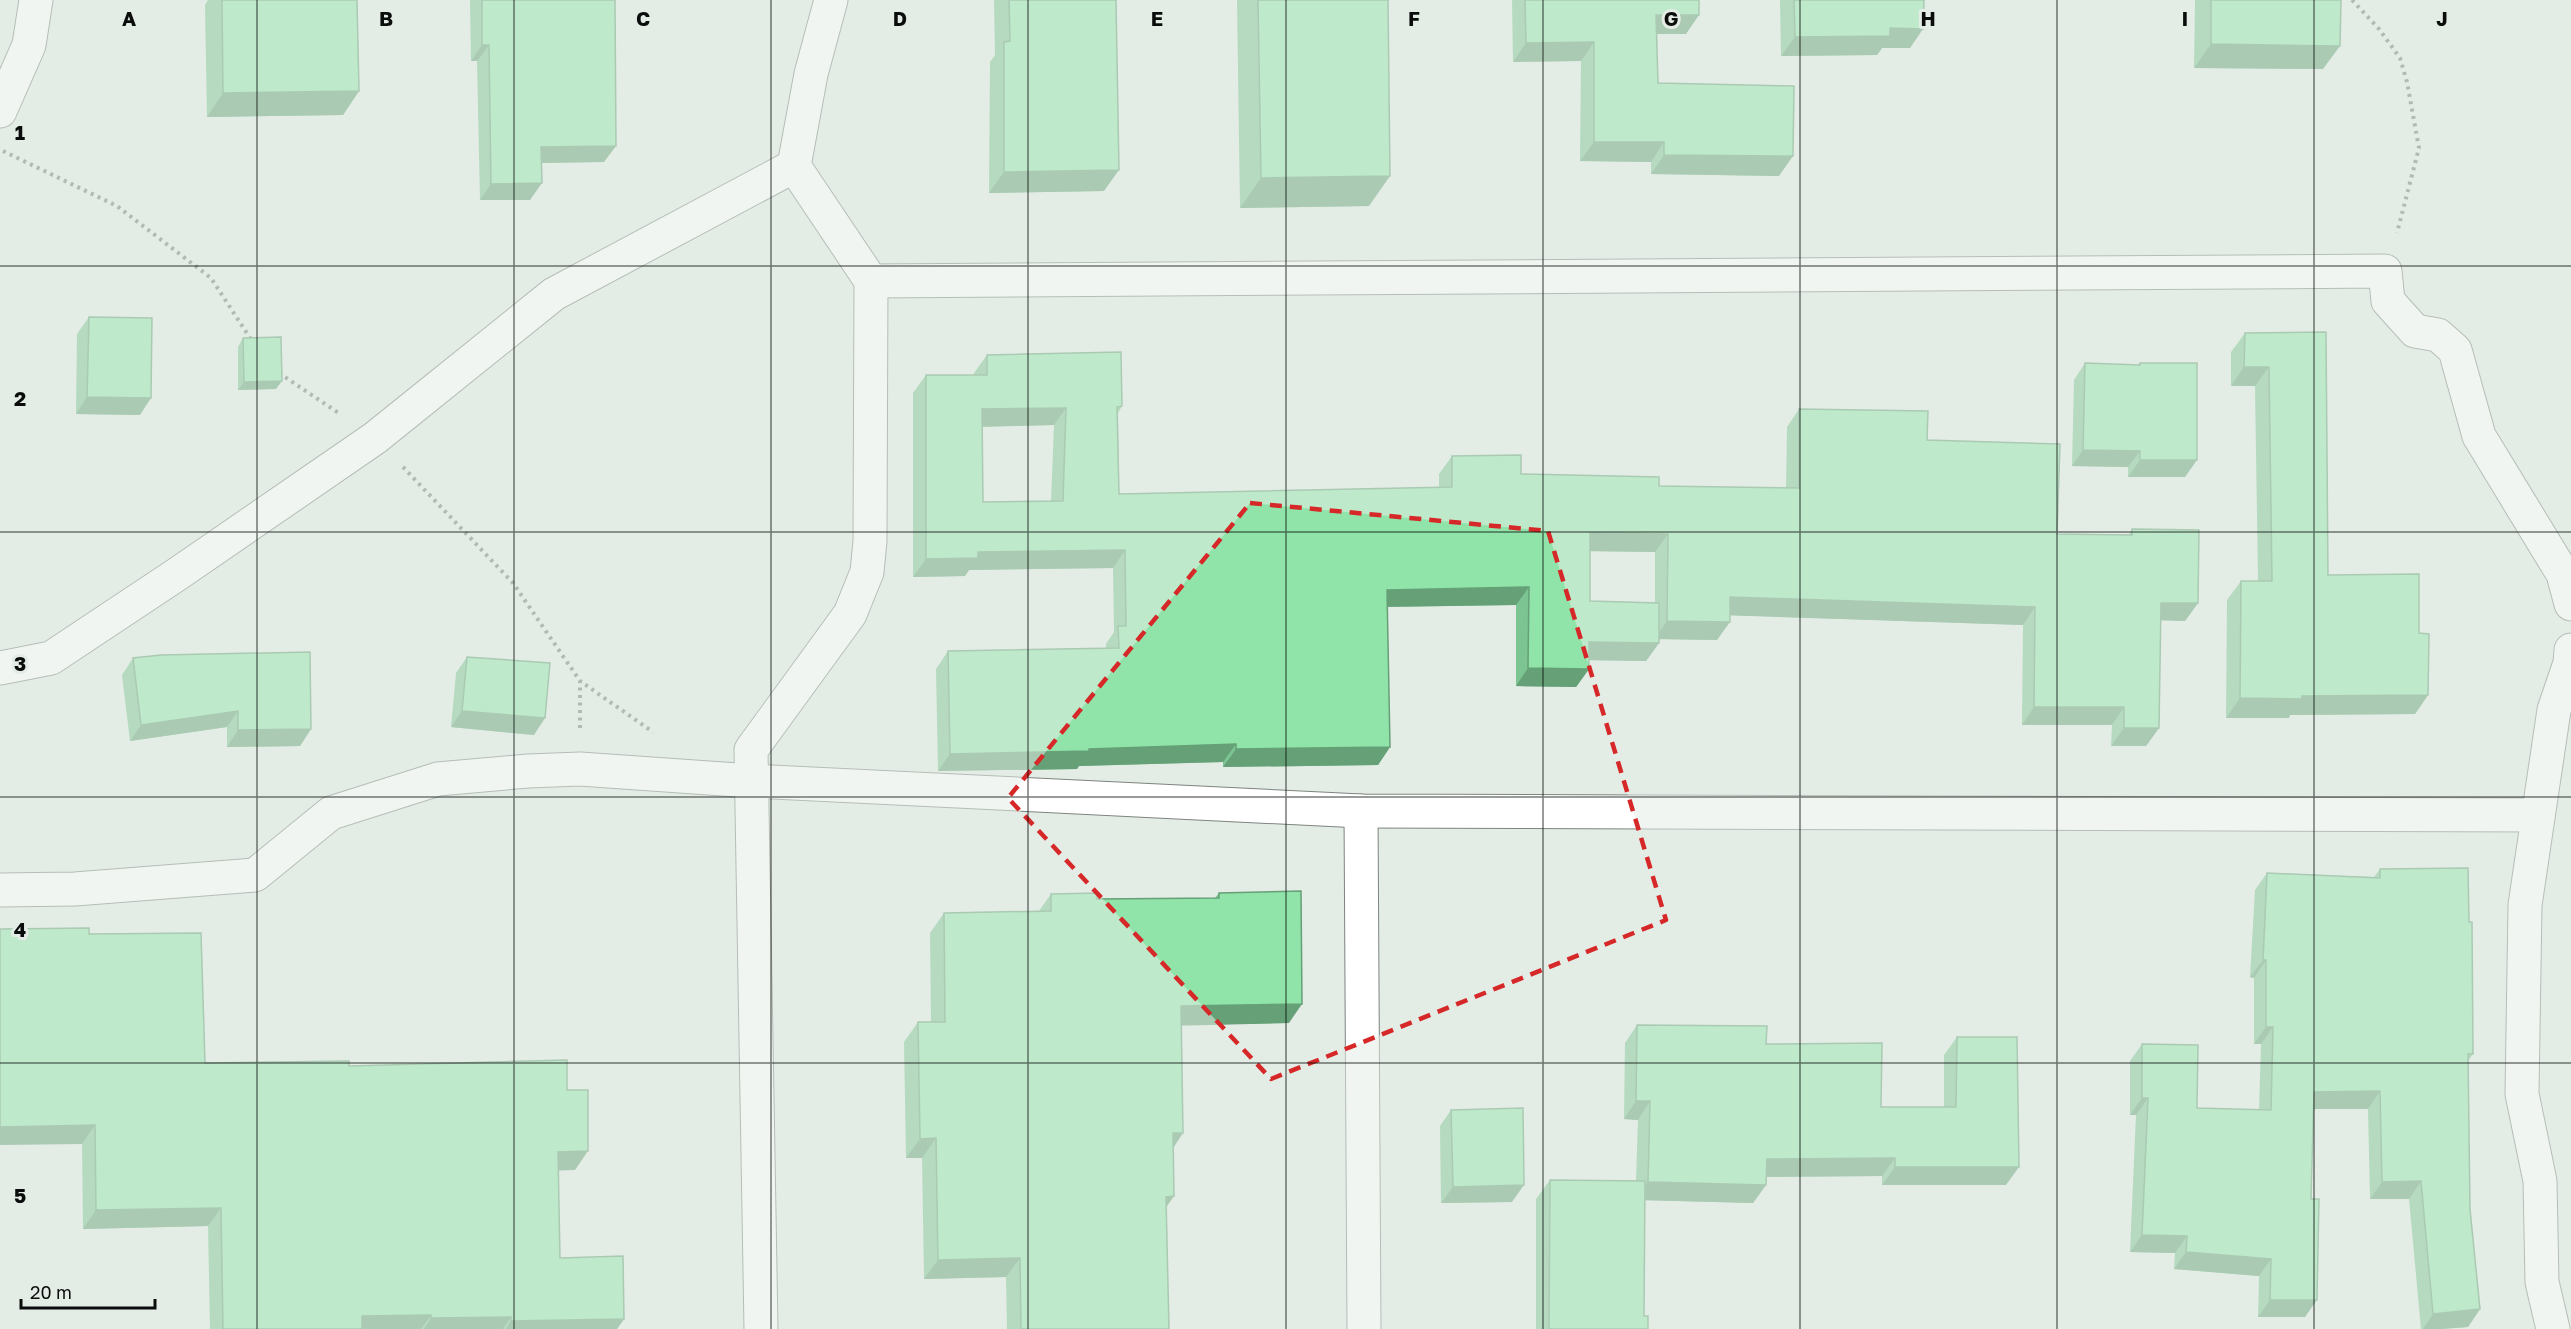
<svg xmlns="http://www.w3.org/2000/svg" width="2571" height="1329" viewBox="0 0 2571 1329" font-family="'Golos Text',sans-serif">
  <rect width="100%" height="100%" fill="#e4ece6"/>
  <g fill="none" stroke-linecap="round" stroke-linejoin="round">
    <defs>
      <g id="minor">
        <polyline points="0,111 29,45 36,0"/>
        <polyline points="871,281 2385,271 2388,301 2415,331 2438,335 2455,350 2479,436 2563,574 2571,604"/>
        <polyline points="0,668 51,658 176,575 375,438 554,294 794,166"/>
        <polyline points="1361,811 1364,1329"/>
        <polyline points="0,890 75,889 255,875 331,813 438,779 528,771 580,769 752,781 1361,811 2538,815"/>
        <polyline points="761,1329 751,750 850,614 867,572 870,541 871,281 794,166 811,74 831,0"/>
        <polyline points="2553,1329 2542,1282 2540,1181 2522,1094 2525,905 2554,710 2570,663 2571,650"/>
      </g>
    </defs>
    <!-- minor casing -->
    <use href="#minor" stroke="#7e847f" stroke-width="35"/>
    <!-- path -->
    <g stroke="#777c78" stroke-width="4" stroke-dasharray="3 4.5" stroke-linecap="butt">
      <polyline points="2352,0 2379,29 2400,58 2407,82 2419,148 2397,233"/>
      <polyline points="3,151 117,206 211,278 252,341"/>
      <polyline points="279,373 340,414"/>
      <polyline points="403,467 513,583 580,681 653,732"/>
      <polyline points="580,728 580,682"/>
    </g>
    <!-- minor -->
    <use href="#minor" stroke="#fff" stroke-width="33"/>
  </g>
  <!-- wall -->
  <g fill="#7cc491" fill-rule="evenodd">
    <polygon points="208,0 357,0 359,91 343,115 207,117 205,5"/>
    <polygon points="470,0 615,0 604,162 542,163 530,200 480,200 477,61 471,61"/>
    <polygon points="994,0 1116,0 1104,191 989,193 990,62 995,55"/>
    <polygon points="1237,0 1388,0 1369,206 1240,208"/>
    <polygon points="1512,0 1699,0 1686,34 1657,34 1658,83 1779,176 1651,174 1651,162 1580,161 1581,61 1513,62"/>
    <polygon points="1780,0 1924,0 1910,48 1882,48 1877,55 1781,56"/>
    <polygon points="2195,0 2341,0 2323,69 2194,68"/>
    <polygon points="89,317 140,415 76,414 77,334"/>
    <polygon points="2326,332 2328,575 2419,633 2428,695 2415,714 2290,715 2289,718 2226,718 2227,600 2241,581 2258,581 2255,386 2231,386 2231,352 2245,333"/>
    <polygon points="243,338 276,389 238,390 238,347"/>
    <path d="M987 355 1122 406 1118 413 1119 494 1439 488V474L1452 456 1521 474 1659 486 1786 488 1787 427 1799 409 1927 440 2057 534 2129 535 2132 529 2198 603 2185 621 2161 620 2159 728 2146 746H2111L2112 725H2022L2023 625 1730 615 1717 640 1659 639V643L1646 661 1589 660V669L1576 687 1516 686V605L1387 607 1390 747 1378 765 1223 767V762L1079 766 1077 769 938 771 936 669 948 651 1106 648V644L1114 632 1113 568 969 570 965 576 913 577V393L926 375H974V373ZM1054 425 1051 501 983 502 982 427ZM1590 551 1655 552V603L1590 601Z"/>
    <polygon points="2085,363 2138,365 2140,363 2185,477 2128,477 2128,467 2072,466 2074,380"/>
    <polygon points="467,657 534,735 451,727 456,673"/>
    <polygon points="133,658 311,729 300,746 227,747 227,727 130,741 122,675"/>
    <polygon points="2380,869 2469,922 2473,1054 2468,1061 2470,1209 2480,1309 2468,1327 2441,1329 2421,1329 2409,1199 2370,1199 2368,1109 2313,1109 2305,1317 2258,1317 2259,1276 2174,1269 2175,1253 2130,1252 2136,1115 2130,1115 2130,1061 2142,1044 2197,1108 2259,1110 2261,1044 2254,1044 2254,978 2250,977 2255,890 2267,873 2374,877"/>
    <polygon points="1219,893 1289,1023 1181,1025 1173,1147 1174,1196 1166,1207 1169,1329 1007,1329 1006,1277 924,1279 922,1158 906,1158 904,1042 918,1022 931,1022 930,933 944,913 1039,911 1051,894 1097,899 1215,898"/>
    <polygon points="89,934 205,1063 349,1066 567,1090 575,1170 558,1170 560,1258 624,1319 617,1329 210,1329 208,1226 83,1229 82,1144"/>
    <polygon points="1637,1025 1766,1044 1881,1107 1944,1107 1944,1055 1957,1037 2006,1185 1882,1185 1882,1176 1766,1177 1766,1185 1753,1203 1644,1200 1644,1316 1648,1329 1536,1329 1536,1199 1550,1180 1636,1181 1638,1120 1624,1119 1625,1043"/>
    <polygon points="1451,1110 1512,1202 1441,1203 1440,1126"/>
  </g>
  <!-- shaded-wall -->
  <g fill="#65a076">
    <polygon points="1656,15 1699,15 1686,34 1643,34"/>
    <polygon points="1890,28 1923,29 1910,48 1882,48 1877,55 1781,56 1795,37"/>
    <polygon points="1594,42 1581,61 1513,62 1526,43"/>
    <polygon points="2211,44 2340,46 2323,69 2194,68"/>
    <polygon points="482,45 489,45 477,61 471,61"/>
    <polygon points="359,91 343,115 207,117 223,93"/>
    <polygon points="1594,142 1664,142 1651,162 1580,161"/>
    <polygon points="616,146 604,162 530,163 541,147"/>
    <polygon points="1664,155 1793,156 1779,176 1651,174"/>
    <polygon points="1119,170 1104,191 989,193 1004,172"/>
    <polygon points="1390,176 1369,206 1240,208 1261,178"/>
    <polygon points="542,183 530,200 480,200 491,184"/>
    <polygon points="2244,367 2269,367 2255,386 2231,386"/>
    <polygon points="282,381 276,389 238,390 244,382"/>
    <polygon points="87,397 151,398 140,415 76,414"/>
    <polygon points="1066,408 1054,425 969,427 982,409"/>
    <polygon points="2083,450 2140,451 2128,467 2072,466"/>
    <polygon points="2140,460 2197,460 2185,477 2128,477"/>
    <polygon points="1590,533 1668,534 1655,552 1578,551"/>
    <polygon points="1125,550 1113,568 969,570 965,576 913,577 926,559 978,552"/>
    <polygon points="1529,587 1516,605 1374,607 1387,590"/>
    <polygon points="1730,597 2035,607 2023,625 1718,615"/>
    <polygon points="2161,603 2198,603 2185,621 2149,620"/>
    <polygon points="1667,621 1730,622 1717,640 1655,639"/>
    <polygon points="1589,642 1659,643 1646,661 1577,660"/>
    <polygon points="1528,668 1589,669 1576,687 1516,686"/>
    <polygon points="2428,695 2415,714 2290,715 2289,718 2226,718 2240,698 2302,696"/>
    <polygon points="2034,707 2124,707 2112,725 2022,725"/>
    <polygon points="238,711 227,727 130,741 141,725"/>
    <polygon points="462,711 545,718 534,735 451,727"/>
    <polygon points="2124,728 2159,728 2146,746 2111,746"/>
    <polygon points="311,729 300,746 227,747 238,730"/>
    <polygon points="1236,744 1223,762 1079,766 1077,769 938,771 950,754"/>
    <polygon points="1390,747 1378,765 1223,767 1236,749"/>
    <polygon points="2263,960 2266,960 2254,978 2250,977"/>
    <polygon points="1302,1004 1289,1023 1167,1026 1181,1006"/>
    <polygon points="2266,1027 2273,1027 2261,1044 2254,1044"/>
    <polygon points="2380,1091 2368,1109 2302,1109 2314,1092"/>
    <polygon points="2142,1098 2148,1098 2136,1115 2130,1115"/>
    <polygon points="1636,1101 1650,1101 1638,1120 1624,1119"/>
    <polygon points="95,1125 82,1144 0,1145 0,1127"/>
    <polygon points="1173,1133 1183,1133 1170,1153"/>
    <polygon points="936,1138 922,1158 906,1158 920,1139"/>
    <polygon points="588,1151 575,1170 545,1171 558,1152"/>
    <polygon points="1895,1158 1882,1176 1754,1177 1767,1159"/>
    <polygon points="1895,1167 2019,1167 2006,1185 1882,1185"/>
    <polygon points="2421,1181 2409,1199 2370,1199 2382,1182"/>
    <polygon points="1648,1182 1766,1185 1753,1203 1635,1200"/>
    <polygon points="1524,1185 1512,1202 1441,1203 1453,1187"/>
    <polygon points="1174,1196 1160,1216 1166,1197"/>
    <polygon points="221,1208 208,1226 83,1229 96,1210"/>
    <polygon points="2142,1235 2187,1236 2175,1253 2130,1252"/>
    <polygon points="2186,1252 2271,1259 2259,1276 2174,1269"/>
    <polygon points="1020,1258 1006,1277 924,1279 938,1260"/>
    <polygon points="2270,1300 2317,1300 2305,1317 2258,1317"/>
    <polygon points="2480,1309 2468,1327 2441,1329 2423,1329 2433,1314"/>
    <polygon points="431,1315 421,1329 341,1329 362,1316"/>
    <polygon points="511,1317 503,1329 424,1329 431,1318"/>
    <polygon points="624,1319 617,1329 506,1329 511,1321"/>
  </g>
  <!-- building -->
  <g fill="#90e4a9" stroke="#65a076" stroke-width="1.5" fill-rule="evenodd">
    <polygon points="222,0 357,0 359,91 223,93"/>
    <polygon points="482,0 615,0 616,146 541,147 542,183 491,184 489,45 482,45"/>
    <polygon points="1009,0 1116,0 1119,170 1004,172 1004,42 1010,41"/>
    <polygon points="1258,0 1388,0 1390,176 1261,178"/>
    <polygon points="1525,0 1699,0 1699,15 1656,15 1658,83 1794,86 1793,156 1664,155 1664,142 1594,142 1594,42 1526,43"/>
    <polygon points="1794,0 1924,0 1923,29 1890,28 1890,36 1795,37"/>
    <polygon points="2211,0 2341,0 2340,46 2211,44"/>
    <polygon points="89,317 152,318 151,398 87,397"/>
    <polygon points="2326,332 2328,575 2419,574 2419,633 2429,634 2428,695 2302,696 2302,699 2240,698 2241,581 2272,581 2269,367 2244,367 2245,333"/>
    <polygon points="281,337 282,381 244,382 243,338"/>
    <path d="M1121 352 1122 406 1117 407 1119 494 1452 487V456L1521 455V474L1659 477V486L1799 488V409L1928 411 1927 440 2060 444 2057 534 2132 535V529L2199 530 2198 603H2161L2159 728H2124V707H2034L2035 607 1730 597V622L1667 621 1668 534 1590 533V601L1659 603V643L1589 642V669L1528 668 1529 587 1387 590 1390 747 1236 749V744L1089 749V751L950 754 948 651 1119 648 1118 626H1126L1125 550 978 552V558L926 559V375H987V355ZM1066 408 1063 501 983 502 982 409Z"/>
    <polygon points="2085,363 2140,365 2140,363 2197,363 2197,460 2140,460 2140,451 2083,450"/>
    <polygon points="310,652 311,729 238,730 238,711 141,725 133,658 161,655"/>
    <polygon points="467,657 550,663 545,718 462,711"/>
    <polygon points="2468,868 2469,922 2472,922 2473,1054 2468,1054 2470,1209 2480,1309 2433,1314 2421,1181 2382,1182 2380,1091 2314,1092 2311,1199 2319,1199 2317,1300 2270,1300 2271,1259 2186,1252 2187,1236 2142,1235 2148,1098 2142,1098 2142,1044 2198,1045 2197,1108 2271,1110 2273,1027 2266,1027 2266,960 2263,960 2267,873 2380,878 2380,869"/>
    <polygon points="1301,891 1302,1004 1181,1006 1183,1133 1173,1133 1174,1196 1166,1197 1169,1329 1021,1329 1020,1258 938,1260 936,1138 920,1139 918,1022 945,1022 944,913 1051,911 1051,894 1097,893 1097,899 1219,898 1219,893"/>
    <polygon points="89,928 89,934 201,933 205,1063 349,1061 349,1066 567,1060 567,1090 588,1090 588,1151 558,1152 560,1258 623,1256 624,1319 511,1321 511,1317 431,1318 431,1315 362,1316 362,1329 223,1329 221,1208 96,1210 95,1125 0,1127 0,929"/>
    <polygon points="1637,1025 1767,1026 1766,1044 1882,1043 1881,1107 1956,1107 1957,1037 2017,1037 2019,1167 1895,1167 1895,1158 1767,1159 1766,1185 1648,1182 1650,1101 1636,1101"/>
    <polygon points="1523,1108 1524,1185 1453,1187 1451,1110"/>
    <polygon points="1550,1180 1645,1181 1644,1316 1648,1316 1648,1329 1549,1329"/>
  </g>
  <!-- marked area -->
  <path d="M0 0H2571V1329H0ZM1250 503 1548 531 1666 920 1271 1079 1008 798Z" fill="#e4ece6" fill-opacity=".55" fill-rule="evenodd"/>
  <path fill="none" stroke="#d62828" stroke-width="4.5" stroke-dasharray="12 8" stroke-linejoin="round" d="M1250 503 1548 531 1666 920 1271 1079 1008 798Z"/>
  <!-- grid -->
  <path fill="none" stroke="#0a0d0b" stroke-width="1.5" stroke-opacity="0.55" d="M257 0V1329M514 0V1329M771 0V1329M1028 0V1329M1286 0V1329M1543 0V1329M1800 0V1329M2057 0V1329M2314 0V1329M0 266H2571M0 532H2571M0 797H2571M0 1063H2571"/>
  <g font-size="20" text-anchor="middle" font-weight="bold" fill="#0a0d0b" stroke="#e4ece6" stroke-width="6" stroke-linejoin="round" paint-order="stroke">
    <text x="129" y="26">A</text>
    <text x="386" y="26">B</text>
    <text x="643" y="26">C</text>
    <text x="900" y="26">D</text>
    <text x="1157" y="26">E</text>
    <text x="1414" y="26">F</text>
    <text x="1671" y="26">G</text>
    <text x="1928" y="26">H</text>
    <text x="2185" y="26">I</text>
    <text x="2442" y="26">J</text>
    <text x="20" y="140">1</text>
    <text x="20" y="406">2</text>
    <text x="20" y="671">3</text>
    <text x="20" y="937">4</text>
    <text x="20" y="1203">5</text>
  </g>
  <!-- scale -->
  <path d="M21 1299v9h134v-9" fill="none" stroke="#0a0d0b" stroke-width="3"/>
  <text x="30" y="1299" font-size="18" fill="#0a0d0b" stroke="#e4ece6" stroke-width="4.5" paint-order="stroke">20 m</text>
</svg>
